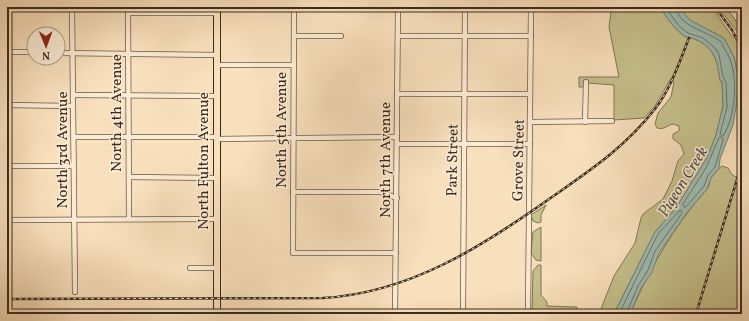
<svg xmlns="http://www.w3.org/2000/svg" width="749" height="321" viewBox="0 0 749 321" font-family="Vollkorn,serif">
  <rect width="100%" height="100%" fill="#f9e0bd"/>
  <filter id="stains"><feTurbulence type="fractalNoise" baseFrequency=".005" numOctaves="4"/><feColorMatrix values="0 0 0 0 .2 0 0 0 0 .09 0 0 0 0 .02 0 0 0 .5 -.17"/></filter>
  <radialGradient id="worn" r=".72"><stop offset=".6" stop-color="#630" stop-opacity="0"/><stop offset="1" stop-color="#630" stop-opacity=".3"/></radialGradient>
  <!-- green -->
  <g fill="#c5c08c" stroke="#807654">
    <path d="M609 7H660C666 17 675 29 684 36 689 38 694 38 699 41 715 49 718 64 720 80L722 81 723 106 716 135 707 158 676 208 655 232 614 314H599L614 276 635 243 641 218 643 214 663 199 672 181 678 161 684 154 681 145 673 139V134L679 131V126L673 124C667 125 665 130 657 128L655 124 658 113 671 97 674 82 671 78 655 106 644 118 614 120V85L588 83 584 87H579V77H619L609 27 611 12Z"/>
    <polygon points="679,7 712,7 731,35 737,39 739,34 718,7 724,7 732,15 742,31 742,95 738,90 738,77 734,57 724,38 690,21"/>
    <path d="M722 166 728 168C731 173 732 177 739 177L742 174V314H630C650 268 674 226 707 189 710 185 709 182 711 178 713 174 718 169 722 166Z"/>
    <polygon points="546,205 541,215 541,222 538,223 533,221 531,215"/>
    <polygon points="541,227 541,261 536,260 531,253 533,232"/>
    <polygon points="538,265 541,265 541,295 547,302 547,306 577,307 577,314 532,314 533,271"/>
  </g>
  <!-- water -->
  <path fill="#9ebdb3" stroke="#778377" d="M660 7H679L690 20 724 38 734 57 738 77 737 101 733 125 720 159 719 168 711 178 707 189 688 211 659 253 652 272 641 288 630 314H614L655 232 676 208 707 158 716 135 723 106 722 81H720C718 64 715 49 699 41 695 38 689 38 684 36 675 29 666 17 660 7Z"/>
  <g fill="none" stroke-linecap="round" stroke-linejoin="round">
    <!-- shore -->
    <g stroke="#6d7468" stroke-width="1">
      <path d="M665 7 679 26 688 33 703 38 715 48 719 55 723 77 726 82 727 107 720 134 723 136C736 116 740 70 725 50 723 48 723 43 721 42 708 31 678 27 676 7"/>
      <polygon points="722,137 723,140 715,167 708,175 704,186 686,207 684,207 683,204 706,168 719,138"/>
      <polyline points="619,314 658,234 679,211 681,210 682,213 655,251 648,270 638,286 626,314"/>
    </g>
    <defs>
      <g id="minor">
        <polyline points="72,7 75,292"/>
        <polyline points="128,7 129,219"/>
        <polyline points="294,7 293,253 396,253"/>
        <polyline points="128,13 217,13"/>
        <polyline points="294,36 341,36"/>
        <polyline points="398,36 531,36"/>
        <polyline points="7,52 34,52"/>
        <polyline points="58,53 217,55"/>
        <polyline points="217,65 293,65"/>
        <polyline points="397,94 530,94"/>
        <polyline points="74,95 216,96"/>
        <polyline points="7,105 73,106"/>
        <polyline points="530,122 612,121"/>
        <polyline points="585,122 586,82"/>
        <polyline points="74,137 216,137"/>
        <polyline points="216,139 397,137"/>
        <polyline points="397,144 530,144"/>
        <polyline points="7,166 73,166"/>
        <polyline points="129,177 216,178"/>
        <polyline points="293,192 380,192 397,198"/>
        <polyline points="7,220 217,219"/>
        <polyline points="190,268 217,268"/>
        <polyline points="395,314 398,7"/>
        <polyline points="463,314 465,7"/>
        <polyline points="528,314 531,7"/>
      </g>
      <polyline id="major" points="217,7 217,314"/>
    </defs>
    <!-- minor casing -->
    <use href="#minor" stroke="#6b5844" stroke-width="6"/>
    <!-- major casing -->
    <use href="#major" stroke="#3c2b1c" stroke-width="8"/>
    <!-- minor -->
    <use href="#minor" stroke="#fbebd4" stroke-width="4.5"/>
    <!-- major -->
    <use href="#major" stroke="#f9e0bd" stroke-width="6"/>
    <defs>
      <g id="rail">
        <polyline points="715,7 732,30 742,49"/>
        <path d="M7 299 323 298C410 293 483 246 552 197 592 169 624 148 655 109 671 88 679 63 689 38"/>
        <polyline points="696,314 742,163"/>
      </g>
    </defs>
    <!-- rail casing -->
    <use href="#rail" stroke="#3c2b1c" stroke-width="2.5"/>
    <!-- rail -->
    <use href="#rail" stroke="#fbebd4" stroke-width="1" stroke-dasharray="3" stroke-linecap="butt"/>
  </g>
  <g text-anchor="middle" stroke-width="3" stroke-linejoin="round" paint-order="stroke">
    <!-- street labels -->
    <g font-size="15" fill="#3c2b1c" stroke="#fbebd4">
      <text transform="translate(116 113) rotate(-90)" y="5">North 4th Avenue</text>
      <text transform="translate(281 130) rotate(-90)" y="5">North 5th Avenue</text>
      <text transform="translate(62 150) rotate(-90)" y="5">North 3rd Avenue</text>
      <text transform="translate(385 160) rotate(-90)" y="5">North 7th Avenue</text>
      <text transform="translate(452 160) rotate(-89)" y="5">Park Street</text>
      <text transform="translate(518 160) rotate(-89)" y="5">Grove Street</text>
      <text transform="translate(203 161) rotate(-90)" y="5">North Fulton Avenue</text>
    </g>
    <!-- water labels -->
    <g font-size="16" font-style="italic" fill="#545042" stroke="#fbebd4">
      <text transform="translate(682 181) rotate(-58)" y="6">Pigeon Creek</text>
    </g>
  </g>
  <!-- margin -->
  <rect width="749" height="321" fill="none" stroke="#f9e0bd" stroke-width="24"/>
  <rect x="8" y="8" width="733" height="305" fill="none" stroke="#3c2b1c" stroke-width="2"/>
  <rect x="12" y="12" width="725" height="297" fill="none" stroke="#3c2b1c"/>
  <!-- north arrow -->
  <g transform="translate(46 46) rotate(179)"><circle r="19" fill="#fbebd4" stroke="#af9e8a"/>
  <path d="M0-3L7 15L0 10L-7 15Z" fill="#8f2418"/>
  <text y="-6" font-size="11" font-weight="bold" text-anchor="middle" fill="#3c2b1c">N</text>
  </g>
  <rect width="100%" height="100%" filter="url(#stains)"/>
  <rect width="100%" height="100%" fill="url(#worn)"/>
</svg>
